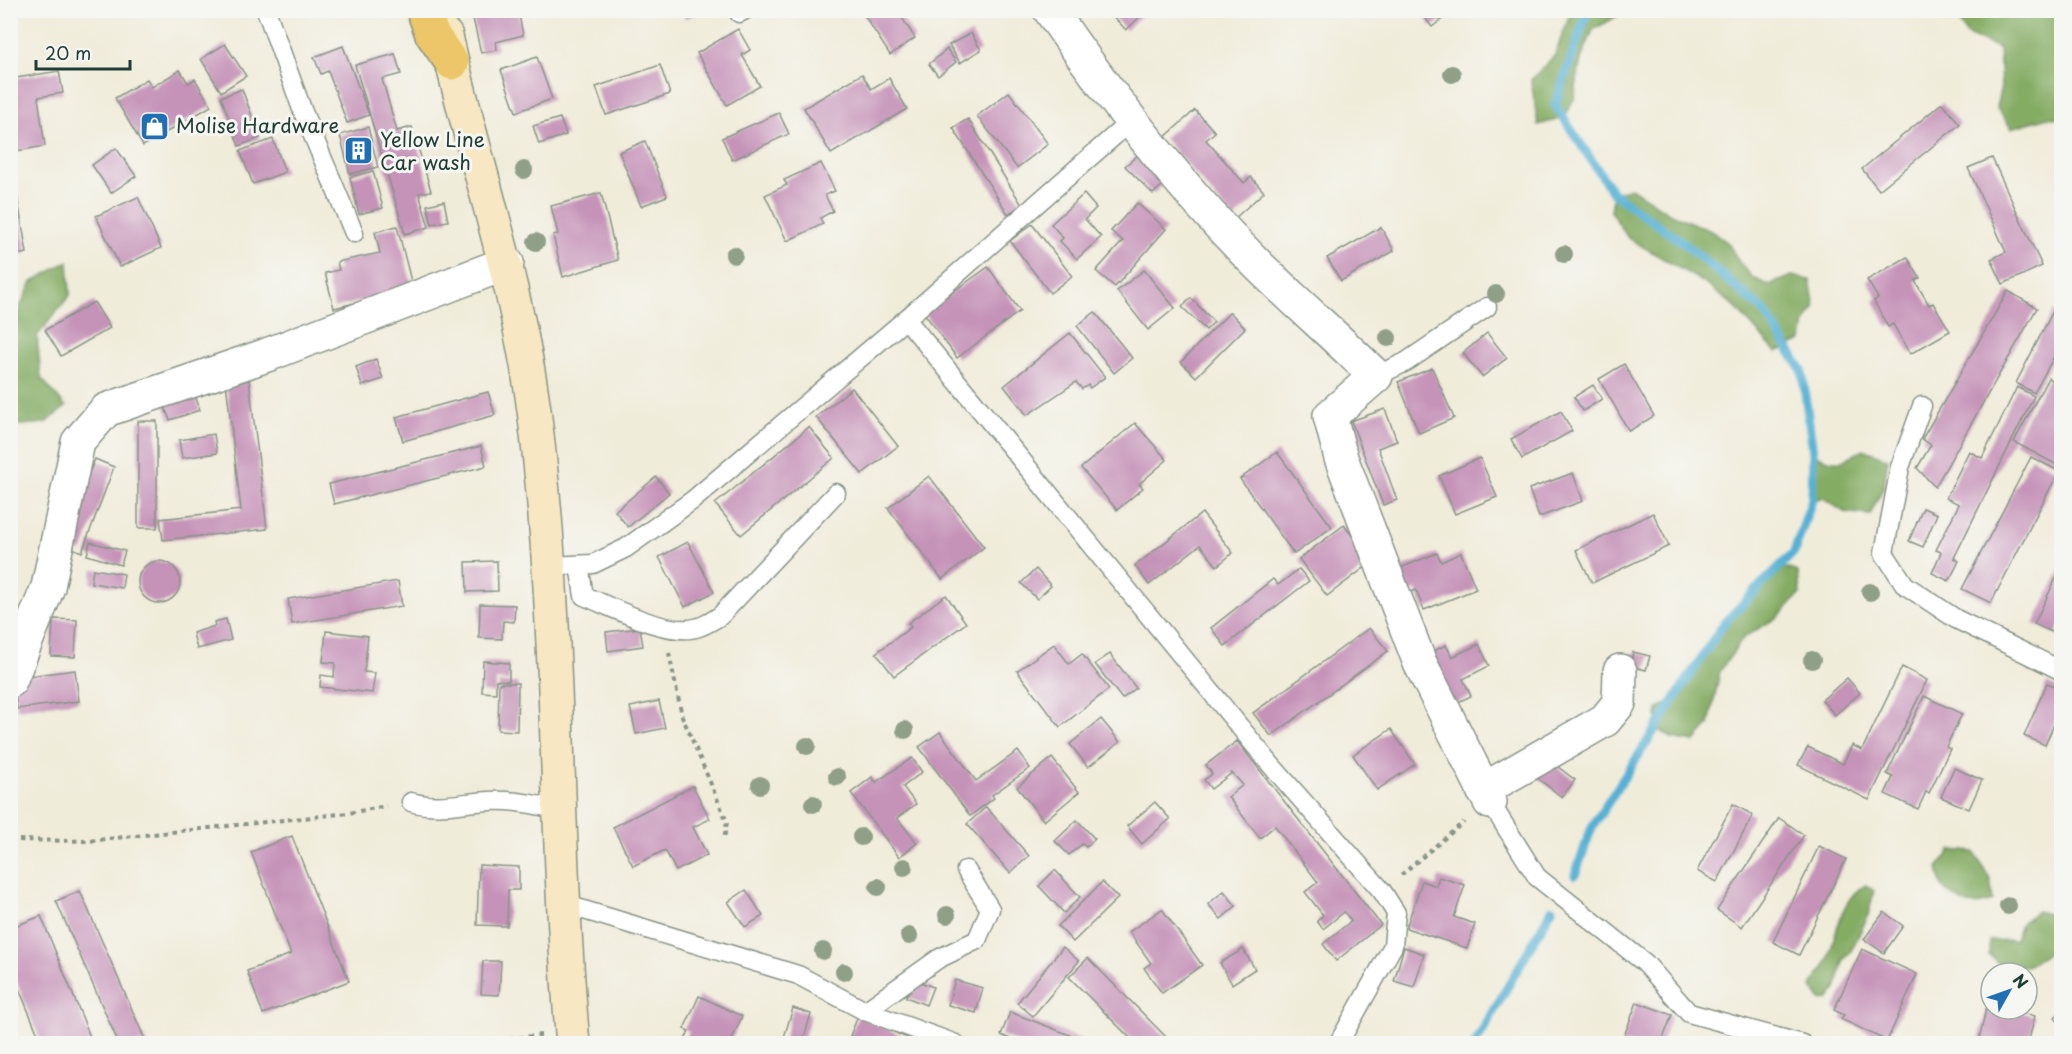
<svg xmlns="http://www.w3.org/2000/svg" width="2072" height="1054" viewBox="0 0 2072 1054" font-family="'Playpen Sans',sans-serif">
  <rect width="100%" height="100%" fill="#f6f6f2"/>
  <filter id="ink" filterUnits="userSpaceOnUse"><feTurbulence type="fractalNoise" baseFrequency=".0167" numOctaves="2"/><feDisplacementMap in="SourceGraphic" scale="12" xChannelSelector="R" yChannelSelector="G"/><feConvolveMatrix kernelMatrix="1 2 1 2 8 2 1 2 1" color-interpolation-filters="sRGB"/></filter>
  <filter id="wash" filterUnits="userSpaceOnUse"><feTurbulence type="fractalNoise" baseFrequency=".008" numOctaves="4" result="noise"/><feDisplacementMap in="SourceGraphic" scale="24" xChannelSelector="R" yChannelSelector="G"/><feGaussianBlur stdDeviation="1.35" result="paint"/><feColorMatrix in="noise" values="0 0 0 0 0 0 0 0 0 0 0 0 0 0 0 0 0 1.4 0 .05"/><feComposite in="paint" operator="in"/></filter>
  <g filter="url(#wash)">
    <rect width="100%" height="100%" fill="#f0ecda"/>
    <!-- forest -->
    <g fill="#84ac64" stroke="#52744c" stroke-width="1.5">
      <polygon points="1571,11 1626,11 1593,30 1581,59 1574,99 1563,118 1538,125 1531,80 1555,55"/>
      <polygon points="1952,11 2061,11 2061,119 2049,117 2011,128 1996,107 2001,87 1999,48 1967,35"/>
      <polygon points="1631,188 1669,213 1713,232 1728,243 1739,262 1753,278 1769,285 1792,276 1810,280 1815,308 1805,322 1802,341 1776,352 1733,305 1701,281 1628,238 1611,212 1613,193"/>
      <polygon points="68,261 70,295 37,336 41,378 66,407 45,423 11,426 10,328 32,282"/>
      <path d="M1863 449 1888 459 1884 486 1870 515 1844 512 1823 498 1812 500 1813 453C1836 467 1842 462 1863 449Z"/>
      <polygon points="1780,566 1798,572 1800,594 1778,617 1744,637 1720,671 1709,725 1694,742 1672,738 1656,728 1658,708 1674,701 1724,623"/>
      <path d="M1951 850 1974 852 1990 878 1993 901C1968 909 1962 904 1942 887L1938 868Z"/>
      <path d="M1866 885 1874 891 1868 916 1851 951 1844 958 1836 989 1829 999 1821 1000 1812 988C1814 978 1822 973 1826 964 1836 939 1839 897 1866 885Z"/>
      <polygon points="2037,911 2059,917 2061,946 2028,965 2007,971 1989,955 1989,941 2015,940 2022,922"/>
    </g>
    <g fill="none" stroke-linecap="round" stroke-linejoin="round">
      <!-- stream -->
      <g stroke="#56b1d4" stroke-width="9">
        <polyline points="1575,875 1592,827 1724,623 1794,552 1812,500 1813,453 1802,370 1764,311 1685,244 1613,193 1555,105 1588,10"/>
        <polyline points="1475,1044 1552,909"/>
      </g>
    </g>
    <g id="blocks">
      <!-- building -->
      <g fill="#c592b8">
        <polygon points="471,10 518,10 523,35 496,42 497,50 481,53"/>
        <polygon points="682,10 705,10 705,11 685,18"/>
        <polygon points="861,10 897,10 915,38 890,55"/>
        <polygon points="1111,10 1147,10 1126,30 1109,12"/>
        <polygon points="1419,10 1448,10 1450,13 1432,27"/>
        <polygon points="738,29 750,50 742,55 760,86 727,105 697,53"/>
        <polygon points="971,33 981,50 960,63 949,45"/>
        <polygon points="225,44 246,76 221,92 201,59"/>
        <polygon points="343,46 369,115 347,123 328,71 321,74 314,57"/>
        <polygon points="947,49 956,62 938,76 929,64"/>
        <polygon points="395,54 401,74 382,79 397,131 412,127 431,191 419,193 429,227 405,234 355,65"/>
        <polygon points="537,57 552,99 516,112 501,70"/>
        <polygon points="660,65 670,94 606,115 596,87"/>
        <polygon points="180,70 188,83 195,79 211,106 143,146 115,98 147,79 152,87"/>
        <polygon points="59,71 63,93 38,97 45,146 10,152 10,79"/>
        <polygon points="862,74 871,89 889,78 907,109 831,154 804,108"/>
        <polygon points="242,89 260,138 239,146 221,97"/>
        <polygon points="1009,92 1048,144 1017,168 977,116"/>
        <polygon points="1942,103 1960,124 1879,190 1862,169"/>
        <polygon points="1195,110 1215,132 1206,140 1244,183 1251,177 1264,192 1234,219 1164,138"/>
        <polygon points="779,113 789,134 732,160 722,138"/>
        <polygon points="560,118 566,135 539,144 533,126"/>
        <polygon points="968,119 1022,205 1008,214 953,128"/>
        <polygon points="368,127 378,167 350,174 340,135"/>
        <polygon points="273,139 285,172 253,184 240,151"/>
        <polygon points="645,141 667,196 641,206 619,152"/>
        <polygon points="116,148 136,176 111,193 92,165"/>
        <polygon points="1139,154 1166,182 1153,194 1125,166"/>
        <polygon points="10,156 27,253 10,256"/>
        <polygon points="1992,158 2042,266 2003,284 1991,259 2006,252 1968,168"/>
        <polygon points="821,163 835,191 825,195 833,211 820,218 823,224 787,241 765,195 787,185 784,180"/>
        <polygon points="373,171 383,208 359,214 350,177"/>
        <polygon points="601,193 618,260 563,277 553,235 558,234 551,206"/>
        <polygon points="1084,194 1096,208 1085,219 1101,237 1077,259 1060,241 1063,238 1051,224"/>
        <polygon points="138,197 161,248 120,267 96,216"/>
        <polygon points="444,201 448,221 432,224 427,205"/>
        <polygon points="1137,203 1166,229 1115,287 1096,271 1123,241 1111,231"/>
        <polygon points="1032,224 1072,276 1050,293 1010,241"/>
        <polygon points="397,226 413,289 334,308 325,273 339,270 337,262 380,253 375,232"/>
        <polygon points="1381,227 1394,251 1341,281 1327,258"/>
        <polygon points="1907,257 1920,278 1915,281 1929,305 1933,303 1950,331 1910,354 1893,324 1888,327 1874,301 1878,298 1867,280"/>
        <polygon points="988,267 1020,311 957,358 924,313"/>
        <polygon points="1144,270 1175,308 1148,330 1117,291"/>
        <polygon points="2008,291 2037,308 1935,487 1917,468 1931,445 1922,439"/>
        <polygon points="1191,298 1214,322 1206,330 1182,307"/>
        <polygon points="94,302 110,328 61,356 45,330"/>
        <polygon points="2053,311 2062,316 2062,342 2034,393 2016,383"/>
        <polygon points="1095,312 1132,358 1114,373 1077,326"/>
        <polygon points="1230,312 1245,328 1196,377 1181,362"/>
        <polygon points="1070,333 1105,377 1090,388 1088,385 1082,389 1076,382 1027,415 1004,386"/>
        <polygon points="1487,333 1507,358 1482,377 1463,353"/>
        <polygon points="376,359 383,379 362,386 356,367"/>
        <polygon points="1624,364 1654,416 1629,431 1599,379"/>
        <polygon points="1432,368 1454,418 1419,433 1398,382"/>
        <polygon points="2048,378 2062,385 2062,462 2059,466 2014,442"/>
        <polygon points="249,380 267,529 163,540 160,519 241,510 226,382"/>
        <polygon points="1593,385 1602,399 1583,411 1574,397"/>
        <polygon points="2017,387 2034,396 1954,558 1959,561 1949,581 1932,573 1941,552 1936,550 1959,504 1946,498 1969,451 1982,458"/>
        <polygon points="852,388 898,446 862,474 816,417"/>
        <polygon points="488,392 495,415 403,441 396,417"/>
        <polygon points="195,395 200,410 170,420 164,406"/>
        <polygon points="1385,409 1397,441 1378,448 1397,500 1383,505 1351,421"/>
        <polygon points="1561,411 1572,431 1522,459 1511,439"/>
        <rect x="138" y="421" width="19" height="107"/>
        <polygon points="1135,423 1167,460 1139,484 1143,488 1117,510 1081,468"/>
        <polygon points="809,427 834,458 741,535 715,504"/>
        <polygon points="214,434 217,453 182,458 179,440"/>
        <polygon points="481,446 486,466 334,504 329,484"/>
        <polygon points="1277,452 1332,527 1294,554 1240,479"/>
        <polygon points="2031,457 2059,471 1991,603 1962,589"/>
        <polygon points="1480,458 1497,497 1455,514 1439,476"/>
        <polygon points="95,459 114,467 82,552 65,545 72,513"/>
        <polygon points="1573,473 1583,501 1539,517 1529,489"/>
        <polygon points="929,476 984,547 942,579 888,508"/>
        <polygon points="656,477 669,493 628,527 615,511"/>
        <polygon points="1923,508 1937,514 1923,547 1909,541"/>
        <polygon points="1202,513 1233,553 1217,566 1200,545 1149,585 1135,566"/>
        <polygon points="1653,513 1669,546 1592,583 1576,550"/>
        <polygon points="1344,525 1372,562 1327,596 1299,559"/>
        <polygon points="90,542 125,551 121,565 87,555"/>
        <polygon points="688,542 714,592 685,607 659,557"/>
        <polygon points="1437,553 1441,562 1461,553 1476,589 1424,610 1416,590 1408,593 1398,569"/>
        <circle cx="159" cy="582" r="21"/>
        <polygon points="497,561 498,591 467,592 466,562"/>
        <polygon points="2062,566 2062,622 2056,634 2034,624"/>
        <polygon points="93,569 124,574 122,588 91,583"/>
        <polygon points="1036,569 1051,586 1037,599 1021,583"/>
        <polygon points="1299,569 1309,581 1225,646 1211,628 1273,579 1278,585"/>
        <polygon points="398,581 402,606 292,624 288,599"/>
        <polygon points="946,595 966,623 894,676 876,653 911,627 908,623"/>
        <polygon points="480,604 515,605 514,622 503,621 502,639 479,638"/>
        <polygon points="53,619 77,620 75,657 51,656"/>
        <polygon points="226,619 231,640 197,649 193,633 215,626 214,622"/>
        <polygon points="640,628 643,646 608,651 606,632"/>
        <polygon points="1369,628 1388,651 1271,736 1253,713"/>
        <polygon points="326,631 368,636 364,672 375,673 372,693 320,687 321,675 334,677 335,663 323,662"/>
        <polygon points="1054,644 1069,664 1082,654 1109,689 1060,727 1017,671"/>
        <polygon points="1479,644 1489,666 1463,679 1471,696 1452,705 1427,654 1446,645 1452,657"/>
        <polygon points="1633,652 1650,656 1646,670 1630,666"/>
        <polygon points="1110,654 1136,688 1122,699 1095,664"/>
        <polygon points="483,661 509,663 509,681 496,680 496,693 482,692"/>
        <polygon points="1902,667 1927,680 1869,800 1798,765 1808,747 1843,764 1852,745 1862,750"/>
        <polygon points="75,670 79,701 17,709 13,678"/>
        <polygon points="1847,678 1860,693 1835,715 1822,700"/>
        <polygon points="499,683 518,683 517,731 498,730"/>
        <polygon points="2047,683 2062,689 2062,706 2045,745 2024,736"/>
        <polygon points="1924,696 1962,714 1946,747 1950,749 1929,793 1926,792 1918,809 1885,794 1893,777 1887,774"/>
        <polygon points="659,701 665,728 636,734 630,707"/>
        <polygon points="1101,719 1120,742 1088,767 1070,744"/>
        <polygon points="1391,729 1415,764 1377,790 1353,755"/>
        <polygon points="940,732 976,781 1018,751 1030,768 992,795 994,798 970,816 919,747"/>
        <polygon points="1237,741 1381,925 1336,961 1323,944 1351,921 1344,912 1323,929 1317,921 1323,915 1305,892 1318,882 1275,826 1260,838 1228,797 1243,785 1232,773 1211,789 1204,780 1212,774 1206,765"/>
        <polygon points="912,758 922,772 903,787 916,804 897,818 917,843 899,857 851,793 872,777 876,782"/>
        <polygon points="1052,758 1079,792 1044,821 1017,787"/>
        <polygon points="1549,760 1575,780 1562,797 1536,777"/>
        <polygon points="1954,768 1982,780 1969,809 1941,797"/>
        <polygon points="693,786 710,819 693,827 707,855 676,871 665,850 633,866 613,827"/>
        <polygon points="1155,802 1170,819 1142,844 1127,826"/>
        <polygon points="1733,804 1753,815 1717,882 1697,871"/>
        <polygon points="986,807 1029,856 1010,873 967,824"/>
        <polygon points="1779,818 1804,835 1742,927 1717,910"/>
        <polygon points="1077,820 1095,839 1086,847 1082,844 1069,855 1055,841"/>
        <polygon points="292,836 349,981 263,1014 247,971 291,954 251,852"/>
        <polygon points="1819,846 1846,859 1799,955 1773,942"/>
        <polygon points="479,865 519,867 519,890 508,890 507,926 477,925"/>
        <polygon points="1055,870 1080,897 1064,913 1039,886"/>
        <polygon points="1439,877 1465,885 1454,917 1475,924 1467,948 1406,928 1422,881 1436,886"/>
        <polygon points="1102,882 1118,898 1073,942 1058,926"/>
        <polygon points="746,890 763,916 745,927 728,902"/>
        <polygon points="80,891 147,1044 119,1044 56,901"/>
        <polygon points="1224,891 1236,906 1221,919 1208,904"/>
        <polygon points="1162,909 1202,965 1162,993 1144,968 1151,963 1129,932"/>
        <polygon points="1884,912 1903,926 1884,953 1864,939"/>
        <polygon points="41,916 93,1044 42,1044 10,967 10,928"/>
        <polygon points="1063,947 1079,961 1033,1016 1017,1003"/>
        <polygon points="1404,947 1424,954 1414,987 1394,981"/>
        <polygon points="1243,949 1255,969 1232,984 1220,963"/>
        <polygon points="1862,949 1917,974 1887,1041 1841,1019 1844,1015 1834,1010"/>
        <polygon points="1088,958 1173,1044 1136,1044 1069,977"/>
        <polygon points="483,961 501,961 499,995 481,994"/>
        <polygon points="913,979 933,987 926,1005 906,997"/>
        <polygon points="955,980 983,988 976,1013 948,1005"/>
        <polygon points="699,996 742,1016 730,1044 683,1044 689,1031 684,1029"/>
        <polygon points="1637,1002 1672,1015 1661,1044 1621,1044"/>
        <polygon points="793,1008 811,1014 802,1044 782,1044"/>
        <polygon points="1986,1009 2014,1015 2015,1011 2035,1016 2028,1044 1978,1044"/>
        <polygon points="2062,1010 2062,1028 2055,1017"/>
        <polygon points="1010,1012 1091,1043 1091,1044 1022,1044 1001,1035"/>
        <polygon points="858,1016 916,1042 915,1044 867,1044 850,1036"/>
      </g>
    </g>
  </g>
  <g filter="url(#ink)">
    <use href="#blocks" fill-opacity="0" stroke="#889487" stroke-width="1.5"/>
    <g fill="none" stroke-linecap="round" stroke-linejoin="round">
      <defs>
        <g id="lane">
          <polyline points="266,10 303,112 354,233"/>
          <polyline points="739,13 745,10"/>
          <polyline points="906,319 1271,765 1382,891 1396,913 1393,946 1338,1044"/>
          <polyline points="1376,376 1406,362 1487,307"/>
          <polyline points="1922,406 1900,467 1884,553 1905,585 1956,619 2062,671"/>
          <path d="M579 565 584 596C613 607 669 638 699 627 706 625 713 620 720 616L836 493"/>
          <polyline points="549,566 593,564 626,548 693,500 906,319 1131,121"/>
          <path d="M411 802C439 810 462 802 490 801 514 800 538 804 561 811"/>
          <polyline points="1490,802 1537,877 1645,963 1689,1013 1802,1044"/>
          <polyline points="564,904 798,975 865,1011 956,1044"/>
          <polyline points="865,1011 938,959 977,940 990,909 966,870"/>
        </g>
        <g id="street">
          <path d="M1050 10C1113 101 1182 190 1260 267 1298 304 1338 339 1376 376L1330 416 1341 458 1420 663 1490 802"/>
          <polyline points="10,681 48,587 78,442 106,410 267,355 507,263"/>
          <polyline points="1483,790 1605,720 1619,703 1620,671"/>
        </g>
        <path id="secondary" d="M446 36C474 161 517 282 534 410 561 620 554 832 573 1044"/>
        <polyline id="primary" points="423,10 432,34 452,63"/>
      </defs>
      <!-- lane casing -->
      <use href="#lane" stroke="#889487" stroke-width="21"/>
      <!-- street casing -->
      <use href="#street" stroke="#889487" stroke-width="36"/>
      <!-- secondary casing -->
      <use href="#secondary" stroke="#889487" stroke-width="36"/>
      <!-- primary casing -->
      <use href="#primary" stroke="#889487" stroke-width="36"/>
      <!-- path -->
      <g stroke="#889487" stroke-width="4" stroke-dasharray="4.5 4.5" stroke-linecap="butt">
        <polyline points="669,653 682,716 727,822 724,838"/>
        <polyline points="10,840 88,841 349,813 386,806"/>
        <polyline points="1401,875 1464,822"/>
        <polyline points="465,1044 541,1035"/>
      </g>
      <!-- lane -->
      <use href="#lane" stroke="#fff" stroke-width="18"/>
      <!-- street -->
      <use href="#street" stroke="#fff" stroke-width="33"/>
      <!-- secondary -->
      <use href="#secondary" stroke="#f7e8c3" stroke-width="33"/>
      <!-- primary -->
      <use href="#primary" stroke="#ecc669" stroke-width="33"/>
    </g>
    <!-- trees -->
    <g fill="#8f9f88">
      <circle cx="1452" cy="74" r="9"/>
      <circle cx="524" cy="170" r="9"/>
      <circle cx="536" cy="242" r="9"/>
      <circle cx="1564" cy="254" r="9"/>
      <circle cx="734" cy="255" r="9"/>
      <circle cx="1496" cy="294" r="9"/>
      <circle cx="1388" cy="338" r="9"/>
      <circle cx="1870" cy="592" r="9"/>
      <circle cx="1812" cy="660" r="9"/>
      <circle cx="905" cy="730" r="9"/>
      <circle cx="807" cy="746" r="9"/>
      <circle cx="837" cy="777" r="9"/>
      <circle cx="760" cy="785" r="9"/>
      <circle cx="813" cy="804" r="9"/>
      <circle cx="861" cy="837" r="9"/>
      <circle cx="904" cy="867" r="9"/>
      <circle cx="878" cy="887" r="9"/>
      <circle cx="2008" cy="906" r="9"/>
      <circle cx="947" cy="915" r="9"/>
      <circle cx="909" cy="936" r="9"/>
      <circle cx="823" cy="951" r="9"/>
      <circle cx="844" cy="972" r="9"/>
    </g>
  </g>
  <!-- icons -->
  <defs>
    <symbol id="shop-square" viewBox="-11 -11 22 22"><rect x="-9" y="-9" width="18" height="18" rx="4" fill="#1f6fb2" stroke="#f6f6f2"/><path d="M-5-2.5h2.3a2.7 3.5 0 0 1 5.4 0H5L5.5 6h-11ZM-1.5-2.5h3a1.5 2.3 0 0 0-3 0Z" fill="#fff"/></symbol>
    <symbol id="building-square" viewBox="-11 -11 22 22"><rect x="-9" y="-9" width="18" height="18" rx="4" fill="#1f6fb2" stroke="#f6f6f2"/><path d="M-4-6H4V6H1V3H-1V6H-4ZM-2.5-4.3h1.7v1.8h-1.7ZM.8-4.3h1.7v1.8H.8ZM-2.5-1h1.7V.8h-1.7ZM.8-1h1.7V.8H.8Z" fill="#fff"/></symbol>
  </defs>
  <g fill-rule="evenodd">
    <use href="#shop-square" x="138" y="110" width="33" height="33"/>
    <use href="#building-square" x="342" y="134" width="33" height="33"/>
  </g>
  <g text-anchor="middle" stroke-width="6" stroke-linejoin="round" paint-order="stroke">
    <!-- poi labels -->
    <g font-size="20" fill="#1f3d34" stroke="#f6f6f2" text-anchor="start">
      <text x="176" y="133">Molise Hardware</text>
      <text x="380" y="147">Yellow Line<tspan x="380" dy="23">Car wash</tspan></text>
    </g>
  </g>
  <!-- margin -->
  <rect width="2072" height="1054" fill="none" stroke="#f6f6f2" stroke-width="36"/>
  <!-- north arrow -->
  <g transform="translate(2009 991) rotate(50)"><circle r="28" fill="#f6f6f2" stroke="#a0aca6" stroke-width="1.5"/>
  <path d="M0-4.5L10 22L0 15L-10 22Z" fill="#1f6fb2"/>
  <text y="-9" font-size="16" font-weight="bold" text-anchor="middle" fill="#1f3d34">N</text>
  </g>
  <!-- scale -->
  <path d="M36 60v9h94v-9" fill="none" stroke="#1f3d34" stroke-width="3"/>
  <text x="45" y="60" font-size="18" fill="#1f3d34" stroke="#f6f6f2" stroke-width="4.5" paint-order="stroke">20 m</text>
</svg>
